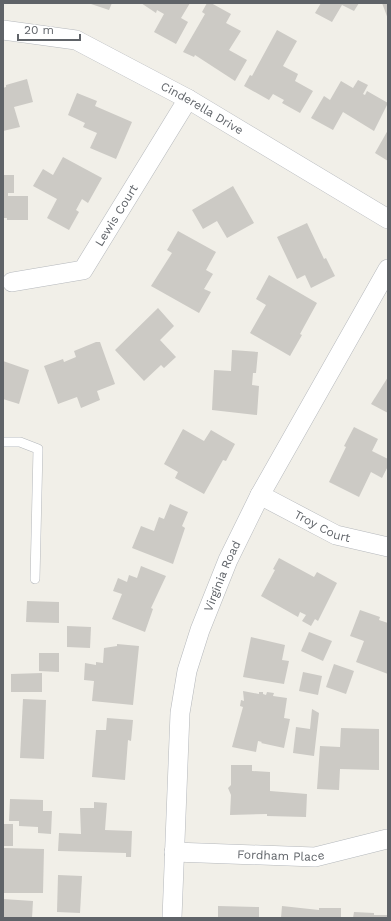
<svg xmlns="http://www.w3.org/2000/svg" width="391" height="921" viewBox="0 0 391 921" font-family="'Work Sans',sans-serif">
  <rect width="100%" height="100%" fill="#f1efe8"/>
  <!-- building -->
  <g fill="#cccac5">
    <polygon points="88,3 112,3 109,10"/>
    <polygon points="141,3 190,3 181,18 188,22 176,44 154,32 164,14 157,10 156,13"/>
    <polygon points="207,3 211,3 231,14 226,23 241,31 229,50 247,60 235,81 195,55 194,57 183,52 205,14 202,12"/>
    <polygon points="321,3 359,3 354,11 342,5 332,22 315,13"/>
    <polygon points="382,3 388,3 388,19"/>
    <polygon points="277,30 297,41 283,66 298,74 295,81 313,91 300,113 282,103 284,100 273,94 269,100 244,86 250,75 252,76"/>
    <polygon points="27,79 33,102 14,107 20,127 3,131 3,88 6,87 6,85"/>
    <polygon points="358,80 368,85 363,94 365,95 367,91 388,103 374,131 343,112 333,130 311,118 324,96 330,100 341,81 353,88"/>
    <polygon points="77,93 97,101 95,106 132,122 116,159 90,148 97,133 83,127 85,123 68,115"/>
    <polygon points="388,130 388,161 375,153"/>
    <polygon points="63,157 102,178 88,203 82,199 76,210 79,212 69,230 47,218 57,199 33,186 43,169 53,175"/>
    <polygon points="3,175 14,175 14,193 8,193 8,196 28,196 28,220 7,220 7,218 3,218"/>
    <polygon points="233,186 254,223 227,238 217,221 203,229 192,210"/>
    <polygon points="307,223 324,259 326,258 335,276 311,288 305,275 297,279 277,237"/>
    <polygon points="178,231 216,252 206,270 213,274 204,289 211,292 199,313 151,286 172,253 167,250"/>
    <polygon points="269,275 317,303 300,334 302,335 290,356 250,333 266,305 256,299"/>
    <polygon points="158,308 174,326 160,340 176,357 164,368 161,365 144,381 115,350"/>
    <polygon points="96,342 100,342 115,384 97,391 100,400 81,408 77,397 58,404 44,366 63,359 64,362 76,357 74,351"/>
    <polygon points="232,350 258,352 256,373 253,373 252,385 259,386 257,415 212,410 214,370 231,371"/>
    <polygon points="3,361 29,370 19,404 3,399"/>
    <polygon points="388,377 388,413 371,404"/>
    <polygon points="354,427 378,439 372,451 388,459 388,466 382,478 371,472 359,497 329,482 346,447 344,446"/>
    <polygon points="183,429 204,441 211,430 235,444 226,461 223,460 204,494 175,478 178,472 164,464"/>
    <polygon points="170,504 188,512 182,526 185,528 173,564 132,548 141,526 154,531 159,517 164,519"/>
    <polygon points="279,558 314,577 317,572 337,583 318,621 315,619 311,626 302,621 306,615 300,612 298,617 261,596 275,570 273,569"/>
    <polygon points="141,566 166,576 151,608 153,609 145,632 112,619 122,594 113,591 118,578 127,582 129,575 137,578"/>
    <polygon points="27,601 59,602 59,623 26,622"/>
    <polygon points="360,610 380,617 379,620 388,623 388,674 356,662 364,641 350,636"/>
    <polygon points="67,626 91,627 90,648 67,647"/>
    <polygon points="309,632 332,641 323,661 301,651"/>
    <polygon points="251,637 285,645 282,660 289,661 284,684 243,677"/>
    <polygon points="117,644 139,646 133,705 92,701 94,681 84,680 85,663 96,665 96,662 103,663 104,648 117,646"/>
    <polygon points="39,653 59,653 59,672 39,671"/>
    <polygon points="334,664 354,671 346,694 326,687"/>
    <polygon points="303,672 322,676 318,695 299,691"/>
    <polygon points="42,673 42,692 11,692 11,674"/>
    <polygon points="243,691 259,694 259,692 263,692 263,694 266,695 267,692 274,693 273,696 287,698 284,718 290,719 284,748 261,743 262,742 258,741 256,752 232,747 243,707 240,706 241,700 244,701"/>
    <polygon points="23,699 46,700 44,759 20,758"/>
    <polygon points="312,709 319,713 314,756 293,753 296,727 310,729"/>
    <polygon points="107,718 133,720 131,741 128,740 125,780 92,777 96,730 106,730"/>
    <polygon points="341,728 379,729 379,770 340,769 339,790 317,789 320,746 340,747"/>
    <polygon points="231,765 252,765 252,771 270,772 270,791 307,794 306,817 267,816 267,814 230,815 231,795 228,788 231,785"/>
    <polygon points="10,799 43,800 43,811 52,811 51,834 38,833 38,827 19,826 19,821 9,821"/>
    <polygon points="94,802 107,803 105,830 132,831 131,857 126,857 126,853 58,851 59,833 81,834 80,808 94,808"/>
    <rect x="3" y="824" width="10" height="22"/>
    <polygon points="4,848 44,849 43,893 4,893"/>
    <polygon points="58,875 82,876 80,913 57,912"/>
    <polygon points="3,899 33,901 32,918 3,918"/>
    <polygon points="218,906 259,907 259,918 218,918"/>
    <polygon points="282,906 319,910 319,908 341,908 341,918 281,918"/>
    <polygon points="354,912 374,913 374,915 388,915 388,918 353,918"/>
  </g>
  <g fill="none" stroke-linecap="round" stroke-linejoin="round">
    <defs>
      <polyline id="service" points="3,442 20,442 38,449 35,579"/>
      <g id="minor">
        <path id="s1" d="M3 30 76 40 188 99 388 219"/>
        <path id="s2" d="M12 282 83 270 188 99"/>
        <path id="s3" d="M260 495 336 535 388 547"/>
        <path id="s4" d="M174 852 315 857 387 839"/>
        <path id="s5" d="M172 918 180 713 187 671 200 630 228 560 260 495 388 269"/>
      </g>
    </defs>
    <!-- service casing -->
    <use href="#service" stroke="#b5b8bc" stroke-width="10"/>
    <!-- minor casing -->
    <use href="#minor" stroke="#b5b8bc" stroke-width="20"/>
    <!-- service -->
    <use href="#service" stroke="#fff" stroke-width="9"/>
    <!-- minor -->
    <use href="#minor" stroke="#fff" stroke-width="19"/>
  </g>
  <g text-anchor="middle" stroke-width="3.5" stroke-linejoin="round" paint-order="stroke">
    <!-- street labels -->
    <g font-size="12" fill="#5f6368" stroke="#fff">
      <text dy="4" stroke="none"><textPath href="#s1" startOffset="217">Cinderella Drive</textPath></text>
      <text dy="4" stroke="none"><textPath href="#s2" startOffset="136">Lewis Court</textPath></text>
      <text dy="4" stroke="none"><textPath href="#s3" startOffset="70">Troy Court</textPath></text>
      <text dy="4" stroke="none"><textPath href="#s5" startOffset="349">Virginia Road</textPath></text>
      <text dy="4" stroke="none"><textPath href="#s4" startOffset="107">Fordham Place</textPath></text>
    </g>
  </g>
  <!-- border -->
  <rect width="391" height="921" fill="none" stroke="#5f6368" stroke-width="8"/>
  <!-- scale -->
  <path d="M18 34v6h62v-6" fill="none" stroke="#5f6368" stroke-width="2"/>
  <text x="24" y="34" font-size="12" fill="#5f6368" stroke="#ffffff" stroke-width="3" paint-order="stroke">20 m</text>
</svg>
